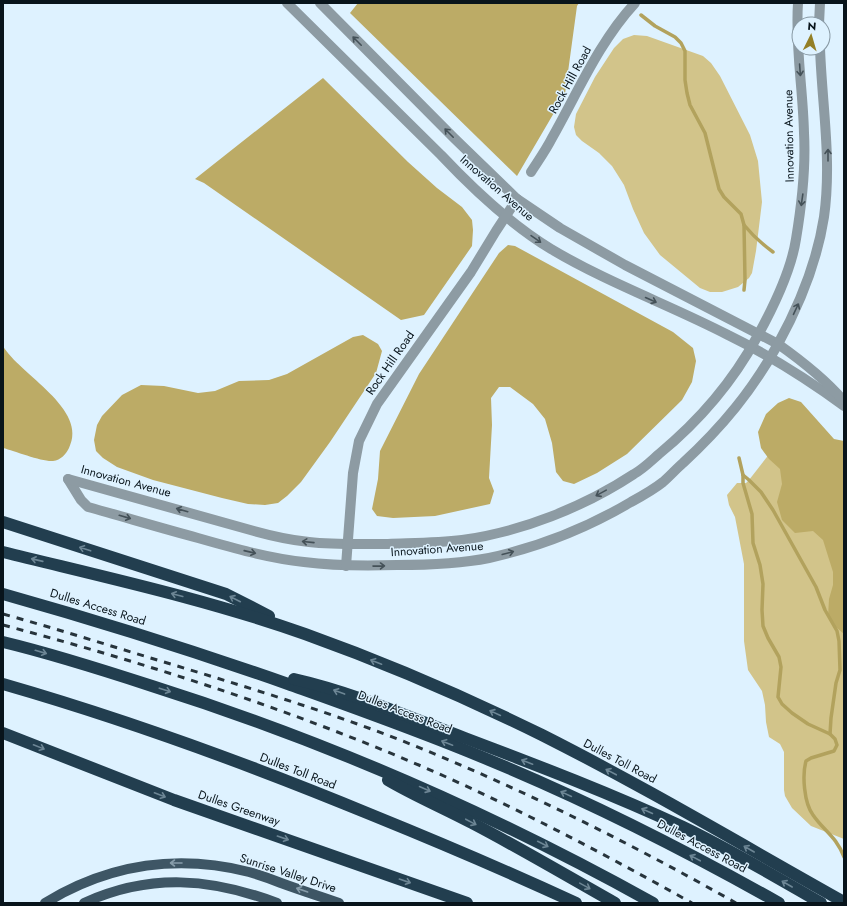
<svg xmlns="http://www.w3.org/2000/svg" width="847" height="906" viewBox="0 0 847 906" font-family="Jost,sans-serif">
  <rect width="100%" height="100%" fill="#def2ff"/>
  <!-- green -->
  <g fill="#d2c48a">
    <polygon points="634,35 647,36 703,56 711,63 720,76 750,135 758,161 762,202 756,251 752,273 749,278 738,287 722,292 710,292 700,288 660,255 644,233 633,209 624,185 612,166 599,153 582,141 576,135 574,127 576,114 595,77 614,48 623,39"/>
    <polygon points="777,444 844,553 844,839 811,826 792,808 785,796 784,790 784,752 780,744 769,737 766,722 765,705 762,691 748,670 744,641 744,564 735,517 729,505 727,495 737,483 746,483 749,480"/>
  </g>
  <!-- forest -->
  <g fill="#bcab66">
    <polygon points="358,3 579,3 577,6 565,94 517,176 350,13"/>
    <polygon points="323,78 408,162 437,188 462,207 472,220 473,230 472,246 424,315 401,320 204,183 195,179"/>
    <polygon points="508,245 515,246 673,332 693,348 696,361 692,382 682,400 627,454 597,473 574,484 563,481 556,472 552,443 545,419 533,404 510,387 499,387 491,398 492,425 489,478 494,491 490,504 435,516 393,518 377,516 372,509 378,479 380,451 419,374 499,253"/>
    <polygon points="363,335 378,344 382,351 376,373 330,442 301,482 287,496 278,503 265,505 248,504 222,498 153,480 117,467 103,458 96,451 94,440 97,425 102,416 122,395 141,385 164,386 198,393 215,391 239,381 269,380 287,374 353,337"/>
    <path d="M3 346C19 374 89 409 69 448 66 454 61 460 53 461 42 462 15 451 3 448Z"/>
    <polygon points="789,398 801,402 834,439 844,441 844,634 836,627 828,617 829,599 833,585 833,572 823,540 813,531 795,533 782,520 777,502 782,484 780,469 769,459 761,448 758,432 766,414 778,403"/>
  </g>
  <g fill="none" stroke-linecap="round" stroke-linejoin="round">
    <!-- stream -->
    <g stroke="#b2a25d" stroke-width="3.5">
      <polyline points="641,15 655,26 675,37 681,43 685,51 685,80 687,93 690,105 705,133 719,189 724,197 741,214 744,225 745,280 744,290"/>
      <path d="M744 225C753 236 762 244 773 252"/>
      <path d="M739 458 743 475V483L752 514 753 543 760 565 763 584 762 610 763 626 768 638 779 657 781 667 778 697 782 704 792 713 808 724 830 734 835 739 837 745 834 751 811 758 806 761C802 775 804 803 813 815 824 831 836 836 844 857"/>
      <polyline points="743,475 749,480 761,492 773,510 816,587 825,610 837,631 839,641 840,670 836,683 831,718 830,734"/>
    </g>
    <!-- minor -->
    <g stroke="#8d9ba3" stroke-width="10">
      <path d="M287 3 441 155C474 190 510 224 551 249 608 283 670 305 728 335 769 355 807 379 844 406"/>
      <path d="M320 3 454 138 517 199 560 228 625 265 778 344C802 361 824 378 843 400"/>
      <polyline points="819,24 820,3"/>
      <path d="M531 172C538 161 546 150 552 138 578 92 599 42 635 3"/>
      <path d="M68 479 81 500 88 507C124 517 161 528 198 538 233 548 268 558 304 562 335 566 366 566 397 565 427 565 459 564 489 558 539 547 587 528 631 502 642 496 653 490 663 482 670 476 676 469 683 463 722 427 752 391 778 344 800 304 817 262 824 217 832 160 822 105 820 48"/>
      <path d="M68 479 254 531C272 536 290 540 309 542 335 545 362 544 388 544 412 543 437 543 462 540 521 532 584 507 634 474 643 469 651 461 659 454 699 421 732 383 757 337 773 308 791 272 796 239 802 203 806 169 804 133 803 89 795 46 798 3"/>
      <polyline points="346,566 353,473 359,441 377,404 471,272 496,231 517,199"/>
    </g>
    <!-- major -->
    <g stroke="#3e5665" stroke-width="10">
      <path d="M45 903C109 864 177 854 249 872 260 875 271 879 281 883 300 890 319 896 339 903"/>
      <path d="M84 903C150 873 211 878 277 903"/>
    </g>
    <!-- highway -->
    <g stroke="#223e4f" stroke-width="12">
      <polyline points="3,522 226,594 269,616"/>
      <path d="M3 552C104 577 206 599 305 634 386 663 465 697 542 735 645 787 744 846 844 902"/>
      <path d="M3 594C99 621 194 651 288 684 355 708 423 732 489 760 588 801 685 850 779 903"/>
      <path d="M3 642C53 654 103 670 152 686 326 741 493 814 653 903"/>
      <path d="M294 679C352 692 409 717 465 738 539 766 612 794 683 827 731 850 776 877 821 903"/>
      <path d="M3 684C128 720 251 765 372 815 441 843 509 872 576 903"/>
      <polyline points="3,733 174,800 467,903"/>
      <path d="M388 780C415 796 444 808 472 823 520 848 567 876 615 903"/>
    </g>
    <!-- rail -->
    <g stroke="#27343c" stroke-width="3" stroke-dasharray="7 7" stroke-linecap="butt">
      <path d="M3 614C61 630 117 648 174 665 263 692 352 719 437 755 540 798 639 848 736 903"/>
      <path d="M3 625C150 664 295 711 435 772 523 811 608 856 692 903"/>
    </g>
  </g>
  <!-- one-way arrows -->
  <defs><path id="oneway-shaft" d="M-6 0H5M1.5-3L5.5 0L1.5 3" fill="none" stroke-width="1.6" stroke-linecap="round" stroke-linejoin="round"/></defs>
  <g stroke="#445158">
    <use href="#oneway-shaft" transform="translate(357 41) rotate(-135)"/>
    <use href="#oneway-shaft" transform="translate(800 70) rotate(86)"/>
    <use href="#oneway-shaft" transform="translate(449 133) rotate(-135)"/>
    <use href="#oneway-shaft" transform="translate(828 155) rotate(-90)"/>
    <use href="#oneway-shaft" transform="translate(802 200) rotate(98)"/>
    <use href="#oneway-shaft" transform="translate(536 239) rotate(35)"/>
    <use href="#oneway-shaft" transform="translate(651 300) rotate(24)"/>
    <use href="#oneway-shaft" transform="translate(796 309) rotate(-65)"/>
    <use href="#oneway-shaft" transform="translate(601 493) rotate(151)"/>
    <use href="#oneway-shaft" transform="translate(182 510) rotate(-164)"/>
    <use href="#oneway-shaft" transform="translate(125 517) rotate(16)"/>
    <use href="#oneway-shaft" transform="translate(308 542) rotate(-174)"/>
    <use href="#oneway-shaft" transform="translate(250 552) rotate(13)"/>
    <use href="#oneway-shaft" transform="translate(508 553) rotate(-15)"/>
    <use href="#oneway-shaft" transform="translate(379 566) rotate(-1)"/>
  </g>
  <g stroke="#6d8695">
    <use href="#oneway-shaft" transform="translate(85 549) rotate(-162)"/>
    <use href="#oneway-shaft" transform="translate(37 560) rotate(-167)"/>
    <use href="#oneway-shaft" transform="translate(177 595) rotate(-165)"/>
    <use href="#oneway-shaft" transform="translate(235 599) rotate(-153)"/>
    <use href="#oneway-shaft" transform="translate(41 652) rotate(16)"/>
    <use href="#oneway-shaft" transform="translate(376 662) rotate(-159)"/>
    <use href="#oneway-shaft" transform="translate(165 690) rotate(18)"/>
    <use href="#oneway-shaft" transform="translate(339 692) rotate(-160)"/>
    <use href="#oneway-shaft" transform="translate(495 713) rotate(-155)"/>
    <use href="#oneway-shaft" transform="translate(447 743) rotate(-159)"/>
    <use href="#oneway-shaft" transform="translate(39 747) rotate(22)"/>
    <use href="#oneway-shaft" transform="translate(527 762) rotate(-159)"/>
    <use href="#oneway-shaft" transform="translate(611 772) rotate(-152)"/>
    <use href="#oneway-shaft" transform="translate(425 789) rotate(24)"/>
    <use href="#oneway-shaft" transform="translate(566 794) rotate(-155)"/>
    <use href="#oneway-shaft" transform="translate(160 795) rotate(21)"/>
    <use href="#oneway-shaft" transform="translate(647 811) rotate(-156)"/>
    <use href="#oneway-shaft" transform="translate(471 822) rotate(28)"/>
    <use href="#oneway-shaft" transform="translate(283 838) rotate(19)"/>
    <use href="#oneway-shaft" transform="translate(543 844) rotate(27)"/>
    <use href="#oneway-shaft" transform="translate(749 849) rotate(-150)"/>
    <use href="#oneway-shaft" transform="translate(695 858) rotate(-152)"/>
    <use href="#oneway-shaft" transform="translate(405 881) rotate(19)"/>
    <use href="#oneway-shaft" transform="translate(787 884) rotate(-150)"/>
    <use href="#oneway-shaft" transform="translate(585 886) rotate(29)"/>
  </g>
  <g stroke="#869caa">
    <use href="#oneway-shaft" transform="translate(176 863) rotate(180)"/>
    <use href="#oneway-shaft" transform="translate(302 890) rotate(-161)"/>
  </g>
  <g text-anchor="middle" stroke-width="3" stroke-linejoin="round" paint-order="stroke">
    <!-- street labels -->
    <g font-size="12" fill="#08141b" stroke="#def2ff">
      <text transform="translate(570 80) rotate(-61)" y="4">Rock Hill Road</text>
      <text transform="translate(789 136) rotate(-91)" y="4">Innovation Avenue</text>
      <text transform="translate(497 188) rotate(41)" y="4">Innovation Avenue</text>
      <text transform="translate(390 363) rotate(-55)" y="4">Rock Hill Road</text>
      <text transform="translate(126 481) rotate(15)" y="4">Innovation Avenue</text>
      <text transform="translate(437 549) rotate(-4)" y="4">Innovation Avenue</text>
      <text transform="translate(98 607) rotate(17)" y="4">Dulles Access Road</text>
      <text transform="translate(405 712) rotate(21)" y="4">Dulles Access Road</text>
      <text transform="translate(620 761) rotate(28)" y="4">Dulles Toll Road</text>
      <text transform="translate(298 771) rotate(21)" y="4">Dulles Toll Road</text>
      <text transform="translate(239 808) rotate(19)" y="4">Dulles Greenway</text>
      <text transform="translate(702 846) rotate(28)" y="4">Dulles Access Road</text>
      <text transform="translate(288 873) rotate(18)" y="4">Sunrise Valley Drive</text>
    </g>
  </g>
  <!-- border -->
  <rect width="847" height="906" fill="none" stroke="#08141b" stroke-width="8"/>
  <!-- north arrow -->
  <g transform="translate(811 36) rotate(5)"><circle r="19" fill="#def2ff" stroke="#8899a4"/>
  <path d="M0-3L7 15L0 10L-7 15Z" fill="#937f26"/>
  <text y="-6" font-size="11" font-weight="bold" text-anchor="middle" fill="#08141b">N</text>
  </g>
</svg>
